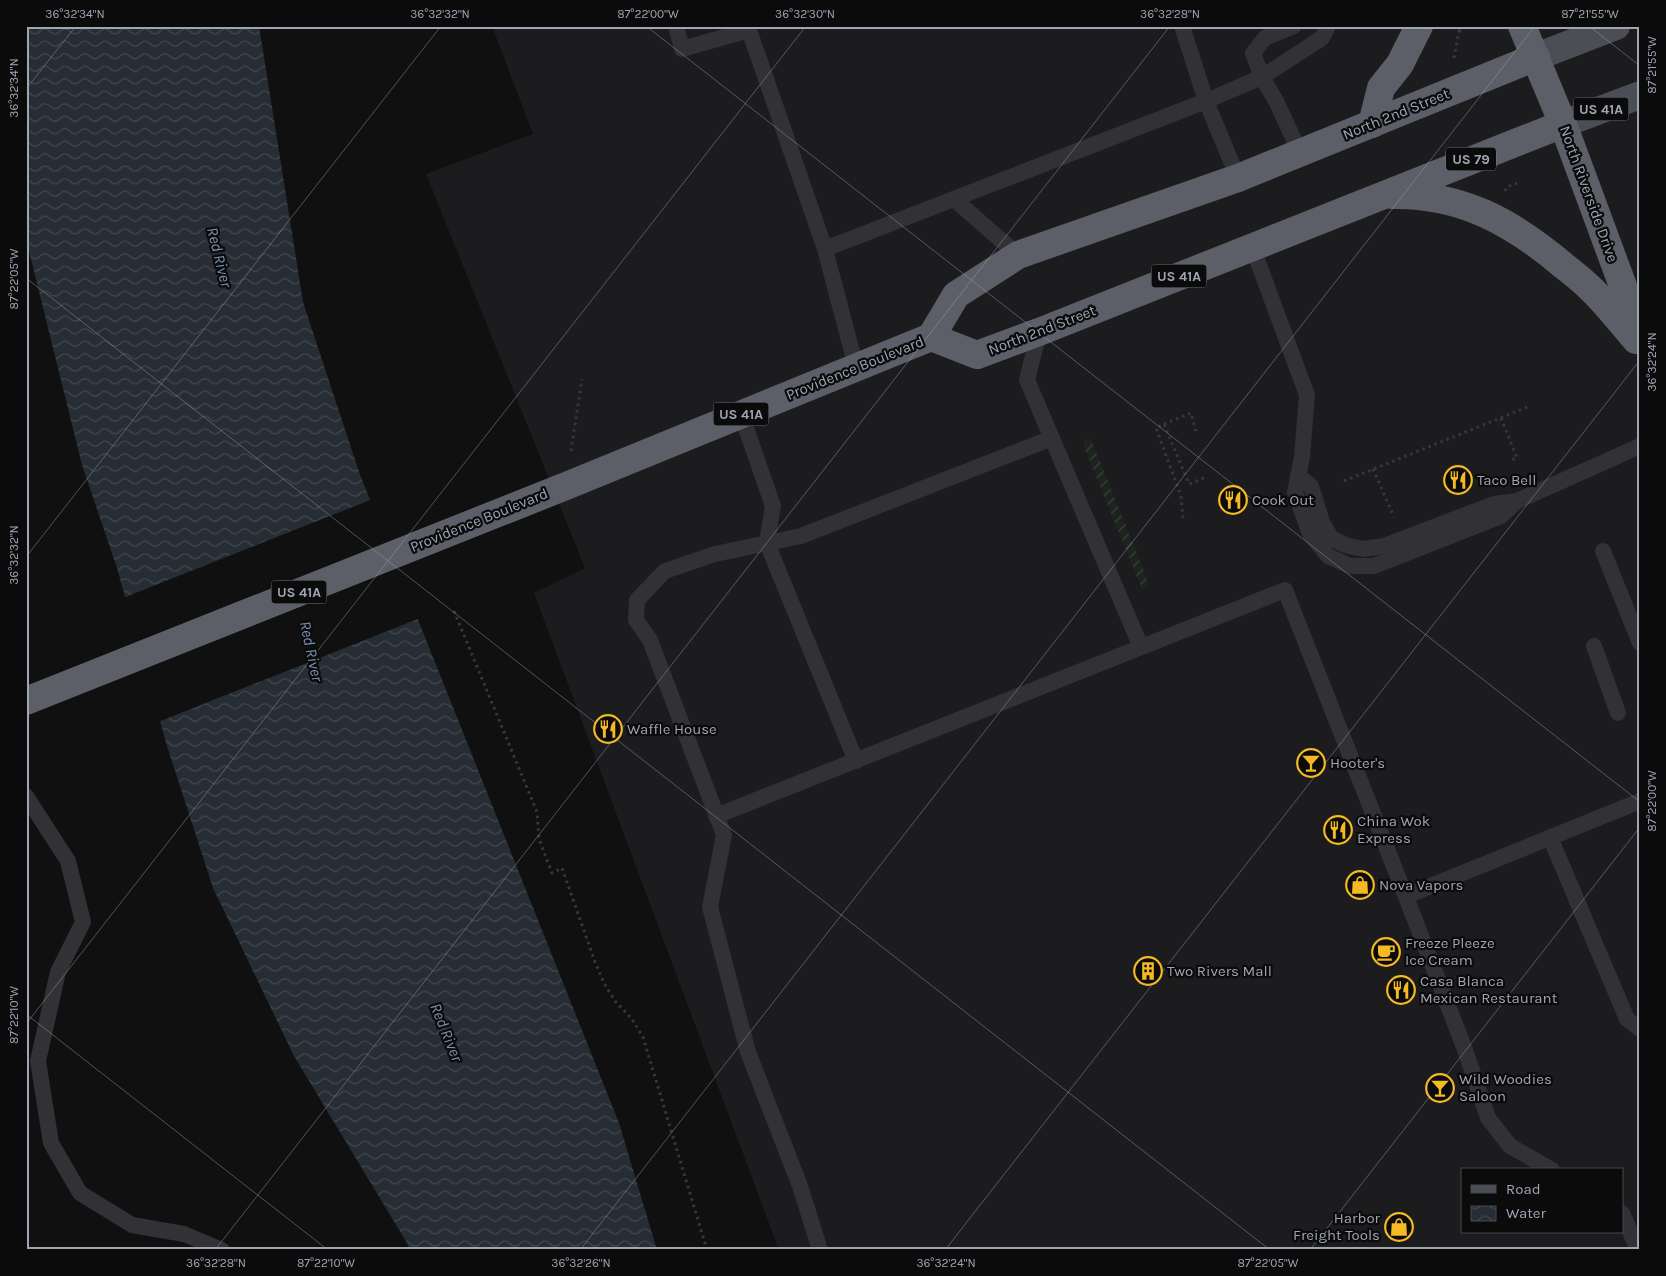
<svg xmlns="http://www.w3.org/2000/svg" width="1666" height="1276" viewBox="0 0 1666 1276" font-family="Karla,sans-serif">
  <defs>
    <pattern id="garden-furrows" width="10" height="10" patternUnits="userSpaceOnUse" patternTransform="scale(1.25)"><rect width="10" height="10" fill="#1c241d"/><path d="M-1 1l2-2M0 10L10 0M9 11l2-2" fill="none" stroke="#3a413b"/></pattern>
    <pattern id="water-waves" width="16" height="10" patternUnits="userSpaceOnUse" patternTransform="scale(1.25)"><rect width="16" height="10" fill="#262d34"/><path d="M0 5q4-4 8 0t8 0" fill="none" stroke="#42484f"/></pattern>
  </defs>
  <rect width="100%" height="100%" fill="#101011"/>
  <!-- built -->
  <path fill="#1c1c1e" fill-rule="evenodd" d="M492 26H1640V1250H779L534 593 585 568 426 174 533 134ZM1462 1170H1622V1232H1462Z"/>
  <!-- garden -->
  <polygon fill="url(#garden-furrows)" points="1091,439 1142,566 1149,585 1146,588 1142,589 1084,447 1085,440"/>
  <!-- water -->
  <polygon fill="url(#water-waves)" points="26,26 259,26 303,302 359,472 619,1123 657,1250 409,1250 407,1243 294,1056 213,888 167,746 117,568 82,465 26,239"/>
  <!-- pier -->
  <polygon fill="#101011" points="373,499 420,618 158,722 123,598"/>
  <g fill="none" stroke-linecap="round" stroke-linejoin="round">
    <!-- path -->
    <g stroke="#37383d" stroke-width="3" stroke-dasharray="2.5 4" stroke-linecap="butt">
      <polyline points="1453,26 1459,31"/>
      <polyline points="1459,31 1465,29"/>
      <polyline points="1454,58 1459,31"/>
      <polyline points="1505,191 1507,187 1520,182"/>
      <polyline points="1501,418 1517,458 1509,461"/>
      <polyline points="1164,424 1191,413 1196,432"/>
      <polyline points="571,451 582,379"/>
      <polyline points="1373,469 1394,517"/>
      <polyline points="1344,481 1530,406"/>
      <polyline points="1183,518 1181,496 1156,428 1164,424 1189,484 1206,477"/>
      <polyline points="454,611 537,812 539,839 552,873 562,868 595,962 604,983 615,1001 632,1019 643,1037 707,1250"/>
    </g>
    <!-- lane -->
    <g stroke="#313136" stroke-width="16">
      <polyline points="676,26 682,49 749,30 825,249"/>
      <polyline points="1182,26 1206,101 1238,178"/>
      <polyline points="1294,26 1265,38 1253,53 1262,77 1277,103 1300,153"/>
      <polyline points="954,199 1018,255"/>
      <polyline points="1252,246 1307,395 1302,457 1295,492 1310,534 1328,556 1350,566 1374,566 1501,516 1517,501"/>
      <polyline points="1039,332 1027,380 1141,647"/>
      <polyline points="856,367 825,249 1206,101 1262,77 1322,38 1328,26"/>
      <polyline points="741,414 773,506 767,543 856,761"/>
      <polyline points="1298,475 1311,486 1322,522 1331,538 1345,545 1363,549 1384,546 1494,504 1517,501 1640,446"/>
      <polyline points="1603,551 1640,643"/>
      <polyline points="1594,646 1618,713"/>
      <polyline points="26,796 68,861 83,922 58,972 38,1061 51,1143 80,1193 132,1225 184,1234 222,1250"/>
      <polyline points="716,816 1285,590 1415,920 1464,1047 1488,1118 1510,1146 1552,1170"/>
      <polyline points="1550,837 1627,1019 1640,1029"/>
      <polyline points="1406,896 1640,801"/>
      <polyline points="1622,1213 1638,1250"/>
      <polyline points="820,1250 800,1186 748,1052 710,907 724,835 650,640 636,620 637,600 665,571 715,554 801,536 1052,438"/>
    </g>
    <!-- primary -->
    <g stroke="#4c4e55" stroke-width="28">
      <polyline points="1536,57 1616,26"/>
      <polyline points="1563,124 1640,95"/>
    </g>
    <!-- highway -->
    <g stroke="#5c5f67" stroke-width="28">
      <polyline points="1522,26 1563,124 1640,332"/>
      <polyline points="1372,124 1381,88 1400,64 1419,26"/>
      <path d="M1392 195C1462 194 1512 222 1564 266 1573 273 1582 280 1590 288 1607 304 1621 323 1636 340"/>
      <polyline points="931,337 977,355 1039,332 1563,124"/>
      <polyline points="931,337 956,295 1018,255 1238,178 1536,57"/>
      <polyline points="26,701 566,486 931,337"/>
    </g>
  </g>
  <!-- ticks -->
  <path fill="none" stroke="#a0a5b2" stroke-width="1" stroke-opacity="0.45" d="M646 26 1640 802M1589 26 1640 66M26 89 76 26M26 278 1270 1250M26 557 441 26M26 1014 328 1250M26 1024 806 26M215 1250 1170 26M580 1250 1535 26M945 1250 1640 360M1310 1250 1640 827"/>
  <!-- icons -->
  <defs>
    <symbol id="restaurant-ring" viewBox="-11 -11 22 22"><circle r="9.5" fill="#0b0b0c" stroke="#f5b924" stroke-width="1.5"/><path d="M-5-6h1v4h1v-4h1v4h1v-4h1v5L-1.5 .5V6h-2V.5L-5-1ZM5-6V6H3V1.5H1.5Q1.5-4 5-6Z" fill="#f5b924"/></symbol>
    <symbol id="bar-ring" viewBox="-11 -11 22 22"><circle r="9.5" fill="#0b0b0c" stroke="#f5b924" stroke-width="1.5"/><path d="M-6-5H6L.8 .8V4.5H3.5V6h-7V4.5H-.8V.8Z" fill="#f5b924"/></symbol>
    <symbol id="shop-ring" viewBox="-11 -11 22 22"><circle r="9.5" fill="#0b0b0c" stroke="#f5b924" stroke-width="1.5"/><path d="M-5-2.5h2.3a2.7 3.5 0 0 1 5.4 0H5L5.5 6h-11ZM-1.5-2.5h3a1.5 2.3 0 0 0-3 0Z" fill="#f5b924"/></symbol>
    <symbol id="cafe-ring" viewBox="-11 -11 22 22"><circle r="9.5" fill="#0b0b0c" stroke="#f5b924" stroke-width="1.5"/><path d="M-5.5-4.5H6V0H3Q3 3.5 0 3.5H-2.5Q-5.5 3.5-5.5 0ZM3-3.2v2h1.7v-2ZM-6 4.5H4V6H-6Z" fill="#f5b924"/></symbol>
    <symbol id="building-ring" viewBox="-11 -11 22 22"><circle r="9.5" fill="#0b0b0c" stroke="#f5b924" stroke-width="1.5"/><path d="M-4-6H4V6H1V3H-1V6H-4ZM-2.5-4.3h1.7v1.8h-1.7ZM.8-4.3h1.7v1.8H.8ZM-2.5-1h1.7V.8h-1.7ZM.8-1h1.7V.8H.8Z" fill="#f5b924"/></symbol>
  </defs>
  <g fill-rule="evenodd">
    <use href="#restaurant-ring" x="1442" y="464" width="32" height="32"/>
    <use href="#restaurant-ring" x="1217" y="484" width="32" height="32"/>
    <use href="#restaurant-ring" x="592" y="713" width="32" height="32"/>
    <use href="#bar-ring" x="1295" y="747" width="32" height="32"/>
    <use href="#restaurant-ring" x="1322" y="814" width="32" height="32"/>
    <use href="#shop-ring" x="1344" y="869" width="32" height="32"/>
    <use href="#cafe-ring" x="1370" y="936" width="32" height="32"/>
    <use href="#building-ring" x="1132" y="955" width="32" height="32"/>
    <use href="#restaurant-ring" x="1385" y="974" width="32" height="32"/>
    <use href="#bar-ring" x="1424" y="1072" width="32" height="32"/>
    <use href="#shop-ring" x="1383" y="1211" width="32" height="32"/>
  </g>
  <g text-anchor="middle" stroke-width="4.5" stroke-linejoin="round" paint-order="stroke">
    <!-- shield labels -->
    <g fill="#0b0b0c" stroke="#737780" stroke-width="1">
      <rect x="1573.5" y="97.5" width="55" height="23" rx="4"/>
      <rect x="1446" y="147.5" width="50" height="23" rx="4"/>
      <rect x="1151.5" y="264.5" width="55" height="23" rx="4"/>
      <rect x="713.5" y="402.5" width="55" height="23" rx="4"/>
      <rect x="271.5" y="580.5" width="55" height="23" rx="4"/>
    </g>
    <g font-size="14" font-weight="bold" fill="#a0a5b2">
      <text x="1601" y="114">US 41A</text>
      <text x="1471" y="164">US 79</text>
      <text x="1179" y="281">US 41A</text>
      <text x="741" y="419">US 41A</text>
      <text x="299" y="597">US 41A</text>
    </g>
    <!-- street labels -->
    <g font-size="15" fill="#a0a5b2" stroke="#0b0b0c">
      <text transform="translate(1396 114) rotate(-22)" y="5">North 2nd Street</text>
      <text transform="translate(1589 194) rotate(70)" y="5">North Riverside Drive</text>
      <text transform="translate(1042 330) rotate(-21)" y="5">North 2nd Street</text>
      <text transform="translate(855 368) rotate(-22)" y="5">Providence Boulevard</text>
      <text transform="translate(479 520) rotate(-22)" y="5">Providence Boulevard</text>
    </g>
    <!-- poi labels -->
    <g font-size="15" fill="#a0a5b2" stroke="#0b0b0c" text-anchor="start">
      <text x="1477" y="485">Taco Bell</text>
      <text x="1252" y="505">Cook Out</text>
      <text x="627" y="734">Waffle House</text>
      <text x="1330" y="768">Hooter's</text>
      <text x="1357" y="826">China Wok<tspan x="1357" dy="17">Express</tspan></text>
      <text x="1379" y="890">Nova Vapors</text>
      <text x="1405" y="948">Freeze Pleeze<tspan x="1405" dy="17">Ice Cream</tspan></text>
      <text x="1167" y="976">Two Rivers Mall</text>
      <text x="1420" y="986">Casa Blanca<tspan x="1420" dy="17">Mexican Restaurant</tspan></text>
      <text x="1459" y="1084">Wild Woodies<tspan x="1459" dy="17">Saloon</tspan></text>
      <text x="1380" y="1223" text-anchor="end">Harbor<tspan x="1380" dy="17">Freight Tools</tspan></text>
    </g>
    <!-- water labels -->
    <g font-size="16" font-style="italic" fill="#7591af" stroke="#0b0b0c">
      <text transform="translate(220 257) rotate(76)" y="6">Red River</text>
      <text transform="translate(312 651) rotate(78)" y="6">Red River</text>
      <text transform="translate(447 1032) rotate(68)" y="6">Red River</text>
    </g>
  </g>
  <!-- border -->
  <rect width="1666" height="1276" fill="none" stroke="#0b0b0c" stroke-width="55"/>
  <!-- legend -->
  <rect x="1461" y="1168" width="162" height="65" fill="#0b0b0c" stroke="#47494e"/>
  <rect x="1471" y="1185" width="25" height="8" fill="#4c4e55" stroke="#47494e"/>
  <text x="1506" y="1194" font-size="15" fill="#a0a5b2">Road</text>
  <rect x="1471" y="1206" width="25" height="15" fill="url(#water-waves)" stroke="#47494e"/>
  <text x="1506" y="1218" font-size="15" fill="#a0a5b2">Water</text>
  <rect x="28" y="28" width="1610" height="1220" fill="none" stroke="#a0a5b2" stroke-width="2"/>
  <g font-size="12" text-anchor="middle" fill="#a0a5b2">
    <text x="75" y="18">36°32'34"N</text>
    <text x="440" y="18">36°32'32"N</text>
    <text x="648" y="18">87°22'00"W</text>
    <text x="805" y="18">36°32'30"N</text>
    <text x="1170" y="18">36°32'28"N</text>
    <text x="1590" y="18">87°21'55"W</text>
    <text transform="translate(1652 65) rotate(-90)" y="4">87°21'55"W</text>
    <text transform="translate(14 88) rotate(-90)" y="4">36°32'34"N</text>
    <text transform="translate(14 279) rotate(-90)" y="4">87°22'05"W</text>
    <text transform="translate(1652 362) rotate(-90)" y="4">36°32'24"N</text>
    <text transform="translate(14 555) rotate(-90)" y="4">36°32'32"N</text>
    <text transform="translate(1652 801) rotate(-90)" y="4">87°22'00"W</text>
    <text transform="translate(14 1015) rotate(-90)" y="4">87°22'10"W</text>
    <text x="216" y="1267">36°32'28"N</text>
    <text x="326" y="1267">87°22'10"W</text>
    <text x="581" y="1267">36°32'26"N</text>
    <text x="946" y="1267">36°32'24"N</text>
    <text x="1268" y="1267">87°22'05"W</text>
  </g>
</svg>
